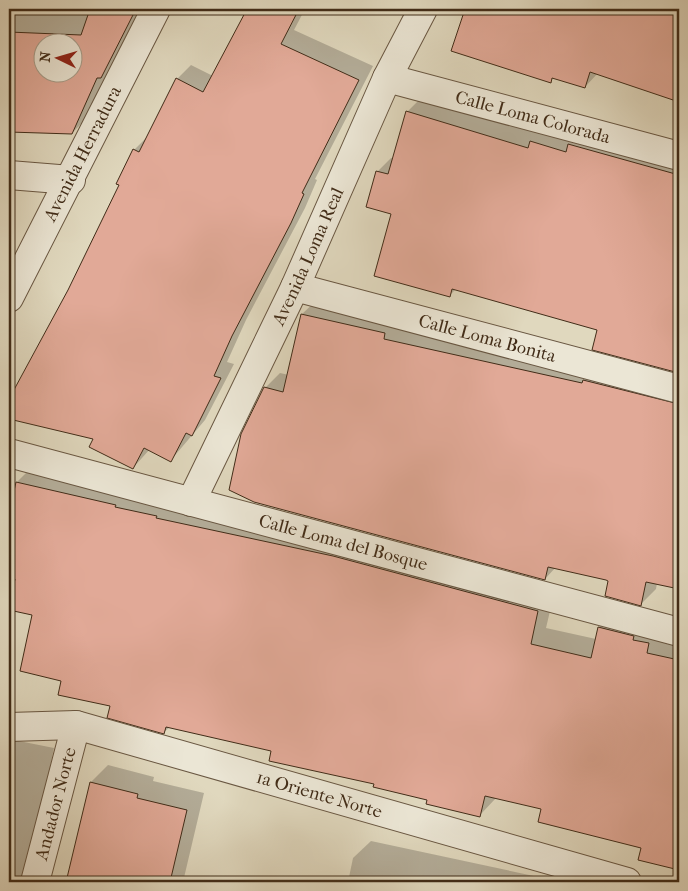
<svg xmlns="http://www.w3.org/2000/svg" width="688" height="891" viewBox="0 0 688 891" font-family="'IM FELL French Canon',serif">
  <rect width="100%" height="100%" fill="#e0d8be"/>
  <filter id="stains"><feTurbulence type="fractalNoise" baseFrequency=".004" numOctaves="4"/><feColorMatrix values="0 0 0 0 .2 0 0 0 0 .09 0 0 0 0 .02 0 0 0 .5 -.17"/></filter>
  <radialGradient id="worn" r=".72"><stop offset=".6" stop-color="#630" stop-opacity="0"/><stop offset="1" stop-color="#630" stop-opacity=".3"/></radialGradient>
  <!-- shadow -->
  <g fill="#0003" fill-rule="evenodd">
    <path d="M9 9H144L116 62 109 69 87 118 72 133 9 130ZM42 42H72V72H42Z"/>
    <polygon points="248,9 305,9 294,30 373,66 315,179 317,180 305,208 246,320 227,362 234,364 205,420 171,460 150,449 133,468 95,438 9,418 9,403 69,290 121,185 134,150 149,135 177,79 191,65 213,76"/>
    <polygon points="466,9 679,9 679,98 598,73 585,87 554,77 550,82 453,50"/>
    <polygon points="421,98 539,133 545,128 679,157 679,357 668,369 598,329 456,289 449,296 393,213 377,172 391,158 394,158 407,112"/>
    <polygon points="318,299 679,397 679,588 657,583 656,589 641,604 610,580 556,567 545,579 265,388 280,373 289,375 302,314"/>
    <polygon points="33,466 554,594 546,628 596,639 599,627 615,611 679,641 679,869 640,860 642,847 542,808 496,798 480,815 273,750 170,727 164,732 63,680 34,614 9,607 9,520 17,482"/>
    <polygon points="9,739 54,748 26,882 9,882"/>
    <polygon points="108,765 154,777 153,781 204,793 183,882 67,882 91,782"/>
    <polygon points="371,841 562,882 348,882 353,858"/>
    <polygon points="307,879 321,882 304,882"/>
  </g>
  <!-- building -->
  <g fill="#e1a997" stroke="#412c18" fill-rule="evenodd">
    <path d="M90 9H136L101 78H97L72 134 9 132V32L81 35ZM42 42H72V72H42Z"/>
    <polygon points="247,9 299,9 281,44 359,80 302,193 304,194 291,223 232,336 214,376 221,378 192,436 186,433 171,462 144,448 133,469 89,447 93,439 9,419 9,399 68,290 119,185 116,184 133,149 139,152 176,78 203,92"/>
    <polygon points="465,9 679,9 679,102 590,72 585,88 552,78 551,83 451,51"/>
    <polygon points="406,111 528,148 530,141 566,152 568,144 679,175 679,373 592,350 597,330 452,289 450,297 374,276 391,214 366,207 376,171 388,174"/>
    <polygon points="301,314 385,333 384,339 582,383 583,380 679,404 679,589 646,582 641,606 605,596 608,581 606,580 548,567 545,580 254,502 229,490 241,434 264,387 283,392"/>
    <polygon points="16,482 116,505 115,507 157,516 156,518 333,556 538,611 531,644 591,658 598,627 634,636 633,640 649,643 647,653 679,660 679,870 638,860 641,848 538,822 541,809 485,796 480,817 426,804 427,800 373,787 374,784 269,761 271,751 166,727 164,734 107,718 110,706 58,695 61,681 20,671 32,615 9,610 15,579 9,578 9,514"/>
    <polygon points="90,782 138,794 137,798 187,810 170,882 66,882"/>
  </g>
  <g fill="none" stroke-linecap="round" stroke-linejoin="round">
    <defs>
      <g id="minor">
        <path id="s1" d="M387 78 679 156"/>
        <polyline points="9,175 71,180"/>
        <path id="s2" d="M295 287 679 389"/>
        <path id="s3" d="M9 298 156 9"/>
        <path id="s4" d="M9 453 679 632"/>
        <path id="s5" d="M191 502 295 287 387 78 423 9"/>
        <path id="s6" d="M9 727 76 725 627 882"/>
        <path id="s7" d="M35 882 76 725"/>
      </g>
    </defs>
    <!-- minor casing -->
    <use href="#minor" stroke="#695742" stroke-width="30"/>
    <!-- minor -->
    <use href="#minor" stroke="#ebe6d5" stroke-width="28"/>
  </g>
  <g text-anchor="middle" stroke-width="5" stroke-linejoin="round" paint-order="stroke">
    <!-- street labels -->
    <g font-size="18" fill="#412c18" stroke="#ebe6d5">
      <text dy="6" stroke="none"><textPath href="#s1" startOffset="151">Calle Loma Colorada</textPath></text>
      <text dy="6" stroke="none"><textPath href="#s3" startOffset="162">Avenida Herradura</textPath></text>
      <text dy="6" stroke="none"><textPath href="#s5" startOffset="272">Avenida Loma Real</textPath></text>
      <text dy="6" stroke="none"><textPath href="#s2" startOffset="199">Calle Loma Bonita</textPath></text>
      <text dy="6" stroke="none"><textPath href="#s4" startOffset="346">Calle Loma del Bosque</textPath></text>
      <text dy="6" stroke="none"><textPath href="#s6" startOffset="320">1a Oriente Norte</textPath></text>
      <text dy="6" stroke="none"><textPath href="#s7" startOffset="81">Andador Norte</textPath></text>
    </g>
  </g>
  <!-- margin -->
  <rect width="688" height="891" fill="none" stroke="#e0d8be" stroke-width="30"/>
  <rect x="10" y="10" width="668" height="871" fill="none" stroke="#412c18" stroke-width="2.5"/>
  <rect x="15" y="15" width="658" height="861" fill="none" stroke="#412c18"/>
  <!-- north arrow -->
  <g transform="translate(58 58) rotate(275)"><circle r="24" fill="#ebe6d5" stroke="#a79c89"/>
  <path d="M0-4L9 19L0 12L-9 19Z" fill="#8f2418"/>
  <text y="-8" font-size="14" font-weight="bold" text-anchor="middle" fill="#412c18">N</text>
  </g>
  <rect width="100%" height="100%" filter="url(#stains)"/>
  <rect width="100%" height="100%" fill="url(#worn)"/>
</svg>
